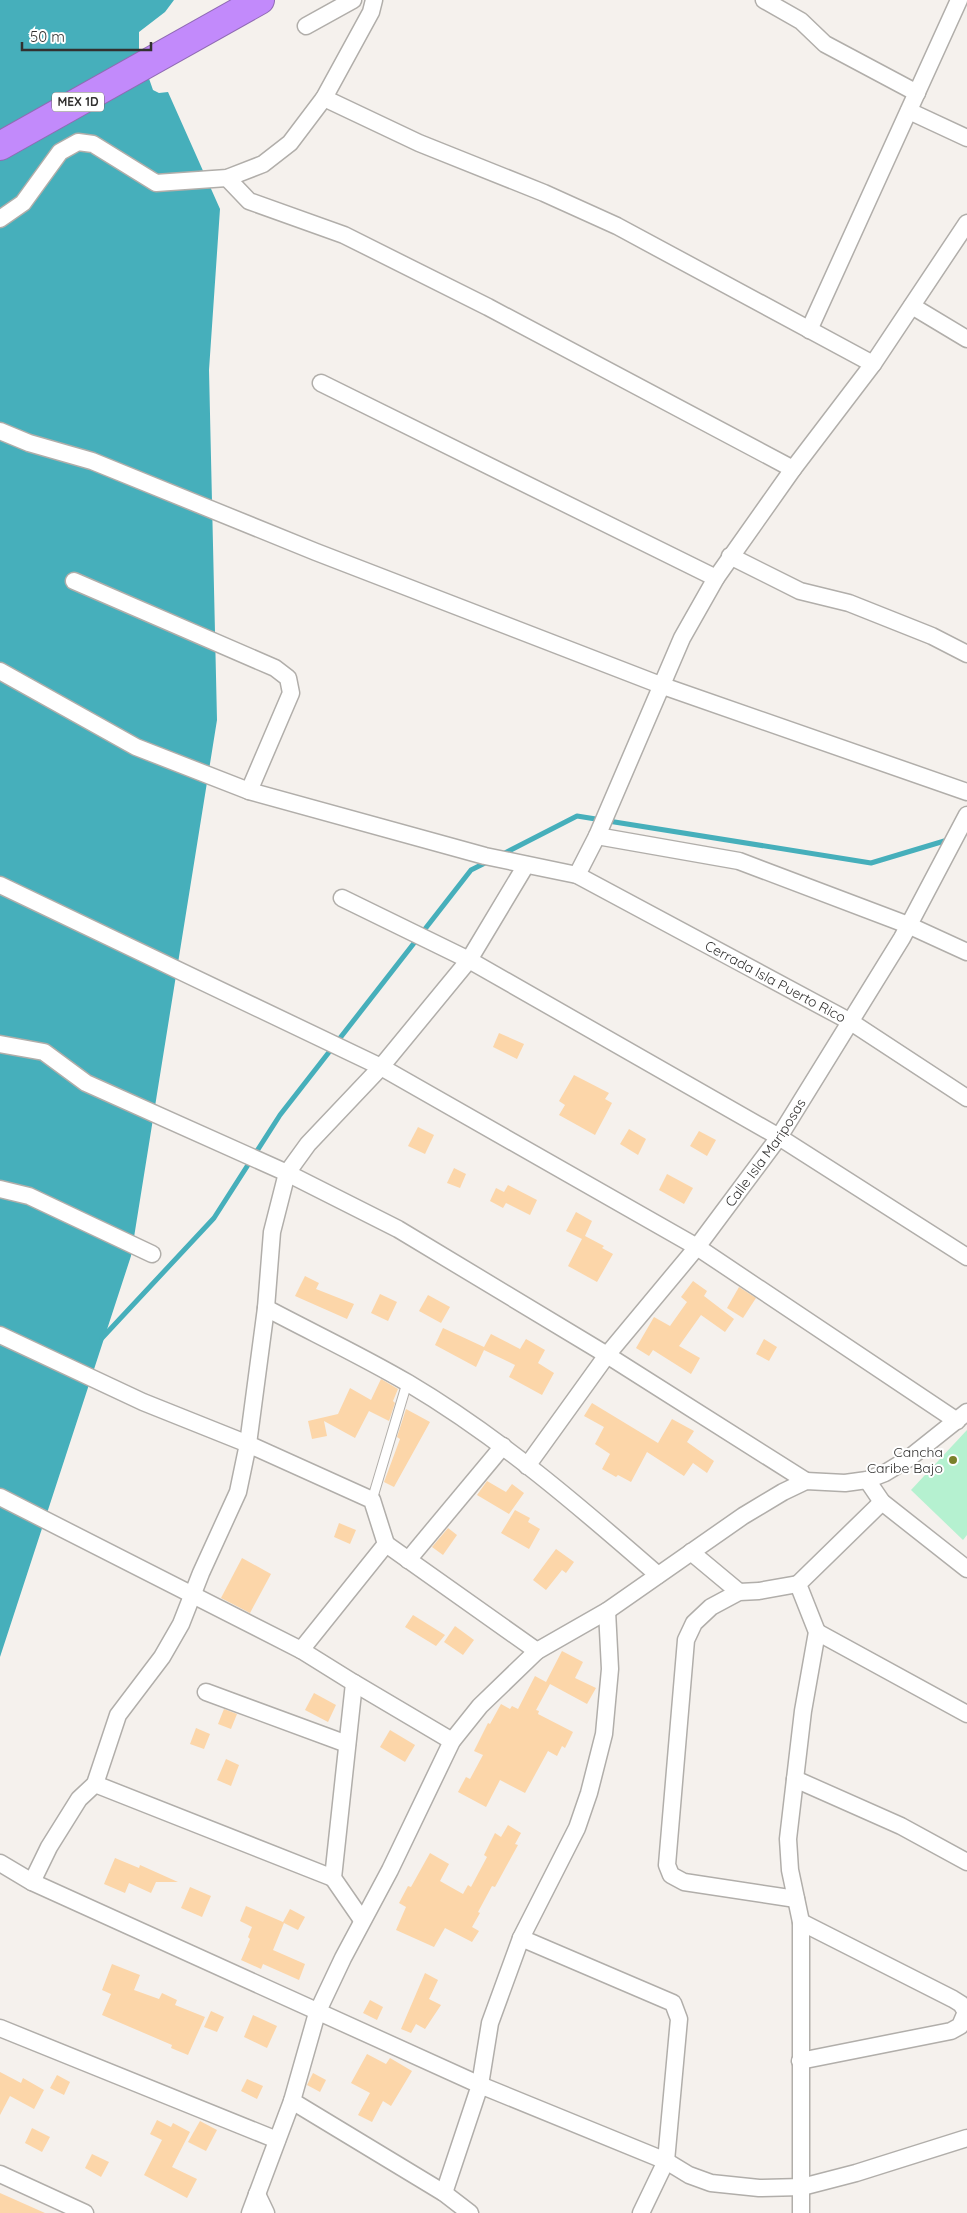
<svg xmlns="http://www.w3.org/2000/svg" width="967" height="2213" viewBox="0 0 967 2213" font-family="Quicksand,sans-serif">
  <rect width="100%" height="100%" fill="#f5f1ed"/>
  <!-- green -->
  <polygon fill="#b5f1d0" points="967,1430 967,1535 963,1540 911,1490"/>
  <!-- water -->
  <polygon fill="#46afbb" points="0,0 174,0 165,12 139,32 139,50 153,90 159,93 168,92 220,209 209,370 217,720 131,1256 0,1657"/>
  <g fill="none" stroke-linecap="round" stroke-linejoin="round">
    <!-- stream -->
    <g stroke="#46afbb" stroke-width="5">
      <polyline points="501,855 577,816 871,863 951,839"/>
      <polyline points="102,1338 214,1218 280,1115 471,870 489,861"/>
    </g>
  </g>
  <!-- building -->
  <g fill="#fcd6a9">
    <polygon points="499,1033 524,1044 517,1059 493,1047"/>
    <polygon points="574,1075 609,1093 605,1099 612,1103 595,1135 559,1115 565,1105 559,1101"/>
    <polygon points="418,1127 434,1135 425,1154 408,1146"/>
    <polygon points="629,1129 646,1139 638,1155 620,1144"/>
    <polygon points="699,1131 716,1140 707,1156 690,1146"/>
    <polygon points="454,1168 466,1174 460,1188 447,1183"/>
    <polygon points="667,1174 693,1188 684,1204 659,1190"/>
    <polygon points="508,1185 537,1200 530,1215 506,1203 503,1208 490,1201 496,1188 504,1192"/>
    <polygon points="576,1212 592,1221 585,1236 604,1246 602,1248 613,1254 597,1282 568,1266 582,1239 566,1231"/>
    <polygon points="305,1276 319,1283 316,1289 354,1304 347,1319 295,1296"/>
    <polygon points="693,1281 707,1291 704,1296 734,1319 725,1332 701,1315 679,1346 700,1358 691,1374 653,1350 649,1356 636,1348 654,1317 670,1326 687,1302 681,1297"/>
    <polygon points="739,1287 756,1298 743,1318 727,1308"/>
    <polygon points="380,1294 397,1302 388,1321 371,1313"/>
    <polygon points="428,1295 450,1307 441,1323 419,1311"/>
    <polygon points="443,1328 484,1347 491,1334 520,1349 526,1339 545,1350 538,1363 554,1373 542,1395 509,1377 515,1365 484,1350 476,1367 435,1345"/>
    <polygon points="764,1339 777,1347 769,1361 756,1354"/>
    <polygon points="381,1379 398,1389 393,1401 395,1403 389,1421 369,1411 355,1438 324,1421 327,1436 312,1439 308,1421 338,1414 350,1388 371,1400"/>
    <polygon points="592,1403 658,1443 672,1419 694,1431 687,1442 714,1461 707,1473 693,1463 684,1476 647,1452 631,1482 618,1475 616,1477 602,1469 610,1454 595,1444 604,1427 584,1416"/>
    <polygon points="406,1409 430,1422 394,1487 384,1482 400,1439 397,1437"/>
    <polygon points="487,1481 506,1492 512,1484 524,1493 509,1514 477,1495"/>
    <polygon points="515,1510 530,1518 528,1522 540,1529 529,1549 501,1533"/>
    <polygon points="339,1523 356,1530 350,1544 334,1537"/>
    <polygon points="448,1528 457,1535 443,1555 432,1547"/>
    <polygon points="556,1549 574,1562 566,1573 562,1570 546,1590 533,1580"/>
    <polygon points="242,1558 271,1574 250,1613 221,1598"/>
    <polygon points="413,1615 445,1635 436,1646 405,1627"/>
    <polygon points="455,1626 474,1640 463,1655 444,1642"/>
    <polygon points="562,1651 583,1662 575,1678 596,1688 587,1704 550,1684 536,1710 539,1711 538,1714 573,1732 565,1748 562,1746 557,1756 548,1751 525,1793 500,1780 486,1807 458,1792 466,1777 470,1779 483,1755 474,1751 488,1723 490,1724 501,1704 510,1709 512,1706 518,1709 535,1676 546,1682"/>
    <polygon points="314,1693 336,1705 328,1722 305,1710"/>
    <polygon points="224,1709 237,1714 231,1729 218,1724"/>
    <polygon points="196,1728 210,1734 204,1749 190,1744"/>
    <polygon points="390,1730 415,1745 405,1762 380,1747"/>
    <polygon points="226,1759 239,1765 231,1786 217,1780"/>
    <polygon points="508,1825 521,1833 515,1844 518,1845 495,1887 492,1886 478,1912 480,1913 472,1927 479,1931 472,1942 445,1928 434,1947 396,1930 406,1907 399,1903 408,1886 411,1887 430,1853 449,1864 440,1881 463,1894 468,1885 471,1887 487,1857 484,1855 495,1833 501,1837"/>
    <polygon points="115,1858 139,1868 140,1865 178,1882 156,1882 151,1893 129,1883 125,1893 104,1884"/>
    <polygon points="190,1887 211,1896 202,1917 181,1908"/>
    <polygon points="246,1906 283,1922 290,1909 305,1917 298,1930 284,1923 273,1950 305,1964 299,1980 263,1964 261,1969 241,1960 250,1939 248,1937 252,1927 240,1921"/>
    <polygon points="112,1964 140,1975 134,1990 159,1999 162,1993 177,2000 175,2005 205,2017 188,2055 171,2048 172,2045 102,2015 111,1994 102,1990"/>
    <polygon points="425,1973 438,1980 429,1999 441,2005 425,2029 416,2024 411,2033 401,2029"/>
    <polygon points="370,2000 383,2007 377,2020 363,2013"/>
    <polygon points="211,2011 224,2017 217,2032 204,2027"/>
    <polygon points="253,2015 277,2026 267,2048 244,2037"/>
    <polygon points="367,2054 386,2064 390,2058 412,2071 391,2106 383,2101 372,2122 358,2115 370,2093 351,2083"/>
    <polygon points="0,2072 21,2083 23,2078 44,2090 34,2109 10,2096 0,2115"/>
    <polygon points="313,2073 326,2080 320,2092 307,2085"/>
    <polygon points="57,2075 70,2082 64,2095 50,2088"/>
    <polygon points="247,2079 263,2086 257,2099 241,2091"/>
    <polygon points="157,2120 171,2127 173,2123 190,2132 172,2167 197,2179 187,2198 144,2175 162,2140 150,2134"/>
    <polygon points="200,2121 217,2130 206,2151 188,2142"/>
    <polygon points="32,2128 50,2137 42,2152 25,2143"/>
    <polygon points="92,2154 109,2162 101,2177 85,2168"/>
    <polygon points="0,2193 45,2213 0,2213"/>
  </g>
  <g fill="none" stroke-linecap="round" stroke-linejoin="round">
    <defs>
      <polyline id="service" points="372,1500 407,1383"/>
      <g id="minor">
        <polyline points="764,0 801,21 825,44 917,93"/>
        <polyline points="306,26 353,0"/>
        <polyline points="324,98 419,143 544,193 617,226 873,364"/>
        <polyline points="909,111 967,138"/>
        <polyline points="227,178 249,201 344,235 488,307 793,469"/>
        <polyline points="0,219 23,203 60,152 78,142 93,144 156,183 227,178 263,164 290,143 324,98 371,12 374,0"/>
        <polyline points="912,306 967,339"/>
        <polyline points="809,330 959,0"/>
        <polyline points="321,383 716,578"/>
        <polyline points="0,431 29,443 92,461 316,552 663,686 967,792"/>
        <polyline points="730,556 800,591 849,603 932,636 967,654"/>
        <polyline points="74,581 275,668 288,678 291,693 249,791"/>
        <path id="s1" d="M0 671 136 747 249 791 485 856 577 875 851 1022 967 1098"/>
        <polyline points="597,836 739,861 908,925 967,952"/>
        <polyline points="577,875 597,836 682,638 716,578 793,469 873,364 967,223"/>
        <polyline points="0,885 381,1067 697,1247 957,1421"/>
        <polyline points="342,898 469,960 779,1137 967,1257"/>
        <polyline points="0,1044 44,1052 86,1083 287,1173 398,1229 607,1355 806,1481"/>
        <polyline points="0,1189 29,1196 152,1254"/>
        <path d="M266 1308C313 1333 362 1356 408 1383 499 1437 579 1506 658 1575"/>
        <polyline points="0,1335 143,1402 248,1444 238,1492 201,1573 181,1624 162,1657 118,1715 95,1784 79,1799 49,1847 32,1882"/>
        <path id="s2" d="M527 1466 607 1355 697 1247 779 1137 902 938 967 815"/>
        <polyline points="867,1480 882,1502 967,1569"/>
        <polyline points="0,1497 301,1650"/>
        <polyline points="386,1544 537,1651"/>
        <polyline points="691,1552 739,1592"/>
        <polyline points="408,1560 503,1446"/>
        <polyline points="607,1611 610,1669 604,1734 589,1793 577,1828 521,1938 490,2023 480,2085 666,2161 689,2175 711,2183 759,2188 802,2187 856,2173 967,2138"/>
        <polyline points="817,1632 967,1714"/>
        <polyline points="354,1683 452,1741"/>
        <polyline points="206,1692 347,1744"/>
        <polyline points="795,1779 901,1826 967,1862"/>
        <polyline points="95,1784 333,1878"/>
        <polyline points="0,1863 32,1882 480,2085 444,2193"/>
        <polyline points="796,1899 684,1882 671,1875 667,1865 686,1640 694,1623 711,1607 739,1592 759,1591 798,1584"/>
        <polyline points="362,1920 333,1878 354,1683 301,1650 386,1544 372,1500 248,1444 266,1308 272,1232 287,1173 308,1144 381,1067 469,960 526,865"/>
        <polyline points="521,1938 673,2003 679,2019 666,2161 641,2213"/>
        <polyline points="0,2028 277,2140"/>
        <polyline points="800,2061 951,2031 960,2026 966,2012 961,2004 953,1999 801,1922"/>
        <polyline points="292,2101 444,2193 470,2213"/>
        <polyline points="0,2174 85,2213"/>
        <polyline points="257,2194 266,2213"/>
        <polyline points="250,2213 292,2101 317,2013 343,1958 390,1870 452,1741 480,1706 537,1651 607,1611 743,1516 783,1492 806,1481 845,1483 867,1480 885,1473 908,1459 967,1412"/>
        <polyline points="801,2213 801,1922 790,1870 788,1839 803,1711 817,1632 798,1584 882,1502"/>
      </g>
      <polyline id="motorway" points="0,146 260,0"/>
    </defs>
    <!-- service casing -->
    <use href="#service" stroke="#b1aeaa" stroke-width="11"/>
    <!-- minor casing -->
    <use href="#minor" stroke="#b1aeaa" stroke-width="19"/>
    <!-- motorway casing -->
    <use href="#motorway" stroke="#906bb4" stroke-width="30"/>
    <!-- service -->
    <use href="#service" stroke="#fff" stroke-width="9"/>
    <!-- minor -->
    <use href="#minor" stroke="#fff" stroke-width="16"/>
    <!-- motorway -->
    <use href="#motorway" stroke="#c28afb" stroke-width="28"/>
  </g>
  <!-- markers -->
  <circle fill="#7a812b" stroke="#fff" stroke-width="2" cx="953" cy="1460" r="5"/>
  <g text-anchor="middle" stroke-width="4" stroke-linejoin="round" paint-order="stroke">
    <!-- shield labels -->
    <rect fill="#fff" stroke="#706f6e" stroke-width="1" x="52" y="92.5" width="52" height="19" rx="4"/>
    <g font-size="12" font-weight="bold" fill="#323130">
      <text x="78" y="106">MEX 1D</text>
    </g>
    <!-- street labels -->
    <g font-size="14" fill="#323130" stroke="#fff">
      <text dy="5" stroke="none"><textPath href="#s1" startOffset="841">Cerrada Isla Puerto Rico</textPath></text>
      <text dy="5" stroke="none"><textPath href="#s2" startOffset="394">Calle Isla Mariposas</textPath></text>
    </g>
    <!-- poi labels -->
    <g font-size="14" fill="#323130" stroke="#fff" text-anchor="end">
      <text x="943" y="1457">Cancha<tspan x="943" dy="16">Caribe Bajo</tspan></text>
    </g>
  </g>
  <!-- scale -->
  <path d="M22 42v8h129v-8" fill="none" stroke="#323130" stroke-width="2.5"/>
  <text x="30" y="42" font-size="15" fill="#323130" stroke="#ffffff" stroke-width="4" paint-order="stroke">50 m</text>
</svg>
